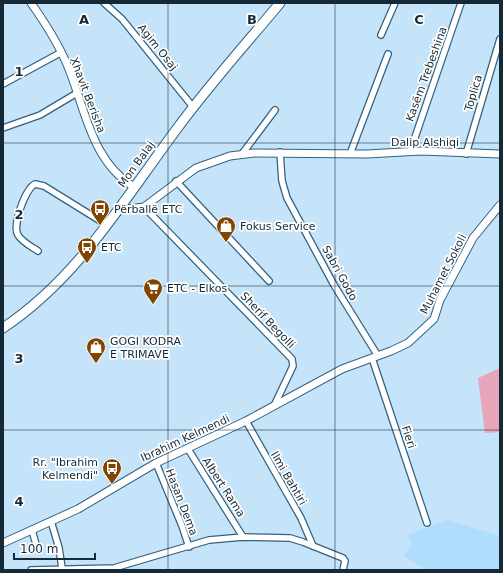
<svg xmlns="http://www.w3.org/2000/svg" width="503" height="573" viewBox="0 0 503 573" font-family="'DejaVu Sans',sans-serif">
  <rect width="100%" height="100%" fill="#c5e3f9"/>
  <!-- built -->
  <polygon fill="#aeddfd" points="447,520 500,536 500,570 426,570 404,556 411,545 408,535"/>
  <!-- green -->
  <polygon fill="#e7a5b9" points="500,368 500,432 485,433 478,378"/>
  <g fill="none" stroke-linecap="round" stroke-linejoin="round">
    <defs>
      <g id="minor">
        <polyline points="104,3 122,19 193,107"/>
        <polyline points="381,35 395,3"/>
        <polyline points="3,84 60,53"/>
        <polyline points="3,128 40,115 77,93"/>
        <polyline points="280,152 282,181 287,198 334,285 378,356"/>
        <polyline points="410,152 461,3"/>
        <polyline points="242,154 275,110"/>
        <polyline points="350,154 388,54"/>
        <polyline points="466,154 500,39"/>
        <polyline points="176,181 269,281"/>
        <polyline points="144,207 292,359 293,366 274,406"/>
        <path d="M38 251C32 247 22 242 18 235 12 226 25 189 35 184L44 186 107 225"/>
        <polyline points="372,358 427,523"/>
        <polyline points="246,421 301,518 313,546"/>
        <polyline points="188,449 243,537"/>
        <polyline points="156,463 182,526 189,547"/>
        <polyline points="51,521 59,548 62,568"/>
        <polyline points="32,530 37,548"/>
        <polyline points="31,570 114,568 209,540 243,537 290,538 303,542 343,558 345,561 343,570"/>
      </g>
      <g id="tertiary">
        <path d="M31 3C46 24 61 48 70 72 86 113 93 162 134 187"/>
        <polyline points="119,208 128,209 144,207 196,168 230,156 254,153 367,154 421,151 500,154"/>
        <polyline points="3,543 78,509 156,463 246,421 342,369 391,351 408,343 434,319 440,300 473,238 500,205"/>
      </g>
      <path id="primary" d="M3 328C78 278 123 201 176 130 208 86 245 45 280 3"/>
    </defs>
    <!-- minor casing -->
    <use href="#minor" stroke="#316280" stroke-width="8"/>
    <!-- tertiary casing -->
    <use href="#tertiary" stroke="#316280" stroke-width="9"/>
    <!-- primary casing -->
    <use href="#primary" stroke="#316280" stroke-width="11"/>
    <!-- minor -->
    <use href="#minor" stroke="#fff" stroke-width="5.5"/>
    <!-- tertiary -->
    <use href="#tertiary" stroke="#fff" stroke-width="7"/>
    <!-- primary -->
    <use href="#primary" stroke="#fff" stroke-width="9"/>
  </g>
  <!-- grid -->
  <path fill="none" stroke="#152937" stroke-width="1" stroke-opacity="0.55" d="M168 3V570M335 3V570M3 143H500M3 286H500M3 430H500"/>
  <!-- icons -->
  <defs>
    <symbol id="bus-pin" viewBox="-11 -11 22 30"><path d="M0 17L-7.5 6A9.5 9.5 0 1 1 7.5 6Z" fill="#824500" stroke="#fff"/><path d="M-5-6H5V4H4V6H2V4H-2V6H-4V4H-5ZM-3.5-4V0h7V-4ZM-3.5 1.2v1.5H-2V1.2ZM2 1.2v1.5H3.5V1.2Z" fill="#fff"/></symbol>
    <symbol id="shop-pin" viewBox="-11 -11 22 30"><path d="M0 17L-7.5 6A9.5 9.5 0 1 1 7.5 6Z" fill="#824500" stroke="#fff"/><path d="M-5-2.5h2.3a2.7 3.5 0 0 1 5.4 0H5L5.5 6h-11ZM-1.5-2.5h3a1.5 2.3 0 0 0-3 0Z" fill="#fff"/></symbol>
    <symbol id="supermarket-pin" viewBox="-11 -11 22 30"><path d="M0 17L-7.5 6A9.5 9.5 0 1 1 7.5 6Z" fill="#824500" stroke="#fff"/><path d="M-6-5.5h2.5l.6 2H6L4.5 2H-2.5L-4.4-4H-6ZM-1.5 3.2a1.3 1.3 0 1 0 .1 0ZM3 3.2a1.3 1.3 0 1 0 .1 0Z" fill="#fff"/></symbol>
  </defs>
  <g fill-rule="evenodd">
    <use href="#bus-pin" x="89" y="198" width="22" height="30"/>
    <use href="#shop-pin" x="215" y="215" width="22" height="30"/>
    <use href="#bus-pin" x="76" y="236" width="22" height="30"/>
    <use href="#supermarket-pin" x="142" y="277" width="22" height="30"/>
    <use href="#shop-pin" x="85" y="336" width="22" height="30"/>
    <use href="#bus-pin" x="101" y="457" width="22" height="30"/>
  </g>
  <g text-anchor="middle" stroke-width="3.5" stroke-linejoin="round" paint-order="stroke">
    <!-- street labels -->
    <g font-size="11" fill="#152937" stroke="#fff">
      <text transform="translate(158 47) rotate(51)" y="4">Agim Osaj</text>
      <text transform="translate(426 74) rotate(-70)" y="4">Kasëm Trebeshina</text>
      <text transform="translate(473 93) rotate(-74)" y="4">Toplica</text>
      <text transform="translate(88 95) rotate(69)" y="4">Xhavit Berisha</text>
      <text x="425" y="146">Dalip Alshiqi</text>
      <text transform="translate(136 164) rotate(-54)" y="4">Mon Balaj</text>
      <text transform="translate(340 273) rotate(61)" y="4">Sabri Godo</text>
      <text transform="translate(443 274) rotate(-63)" y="4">Muhamet Sokoli</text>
      <text transform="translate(268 320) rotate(46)" y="4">Sherif Begolli</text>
      <text transform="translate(409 437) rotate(72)" y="4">Fieri</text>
      <text transform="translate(185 438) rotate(-25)" y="4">Ibrahim Kelmendi</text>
      <text transform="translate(289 478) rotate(60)" y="4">Ilmi Bahtiri</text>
      <text transform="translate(224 487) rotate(57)" y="4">Albert Rama</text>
      <text transform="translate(182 502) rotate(69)" y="4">Hasan Dema</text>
    </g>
    <!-- poi labels -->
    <g font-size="11" fill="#152937" stroke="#fff" text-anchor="start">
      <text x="114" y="213">Përballë ETC</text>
      <text x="240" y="230">Fokus Service</text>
      <text x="101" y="251">ETC</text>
      <text x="167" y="292">ETC - Elkos</text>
      <text x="110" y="345">GOGI KODRA<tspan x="110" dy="13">E TRIMAVE</tspan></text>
      <text x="98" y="466" text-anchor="end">Rr. "Ibrahim<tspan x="98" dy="13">Kelmendi"</tspan></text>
    </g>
  </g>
  <g font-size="13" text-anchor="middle" font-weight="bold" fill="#152937" stroke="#fff" stroke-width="3.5" stroke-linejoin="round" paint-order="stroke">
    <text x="84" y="24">A</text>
    <text x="252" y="24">B</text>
    <text x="419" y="24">C</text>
    <text x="19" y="76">1</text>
    <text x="19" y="219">2</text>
    <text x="19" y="363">3</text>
    <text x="19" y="506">4</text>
  </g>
  <!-- border -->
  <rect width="503" height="573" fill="none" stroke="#152937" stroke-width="8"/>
  <!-- scale -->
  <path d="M14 553v6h81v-6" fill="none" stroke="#152937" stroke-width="2"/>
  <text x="20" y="553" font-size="12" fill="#152937" stroke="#ffffff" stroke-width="3" paint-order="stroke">100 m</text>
</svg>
